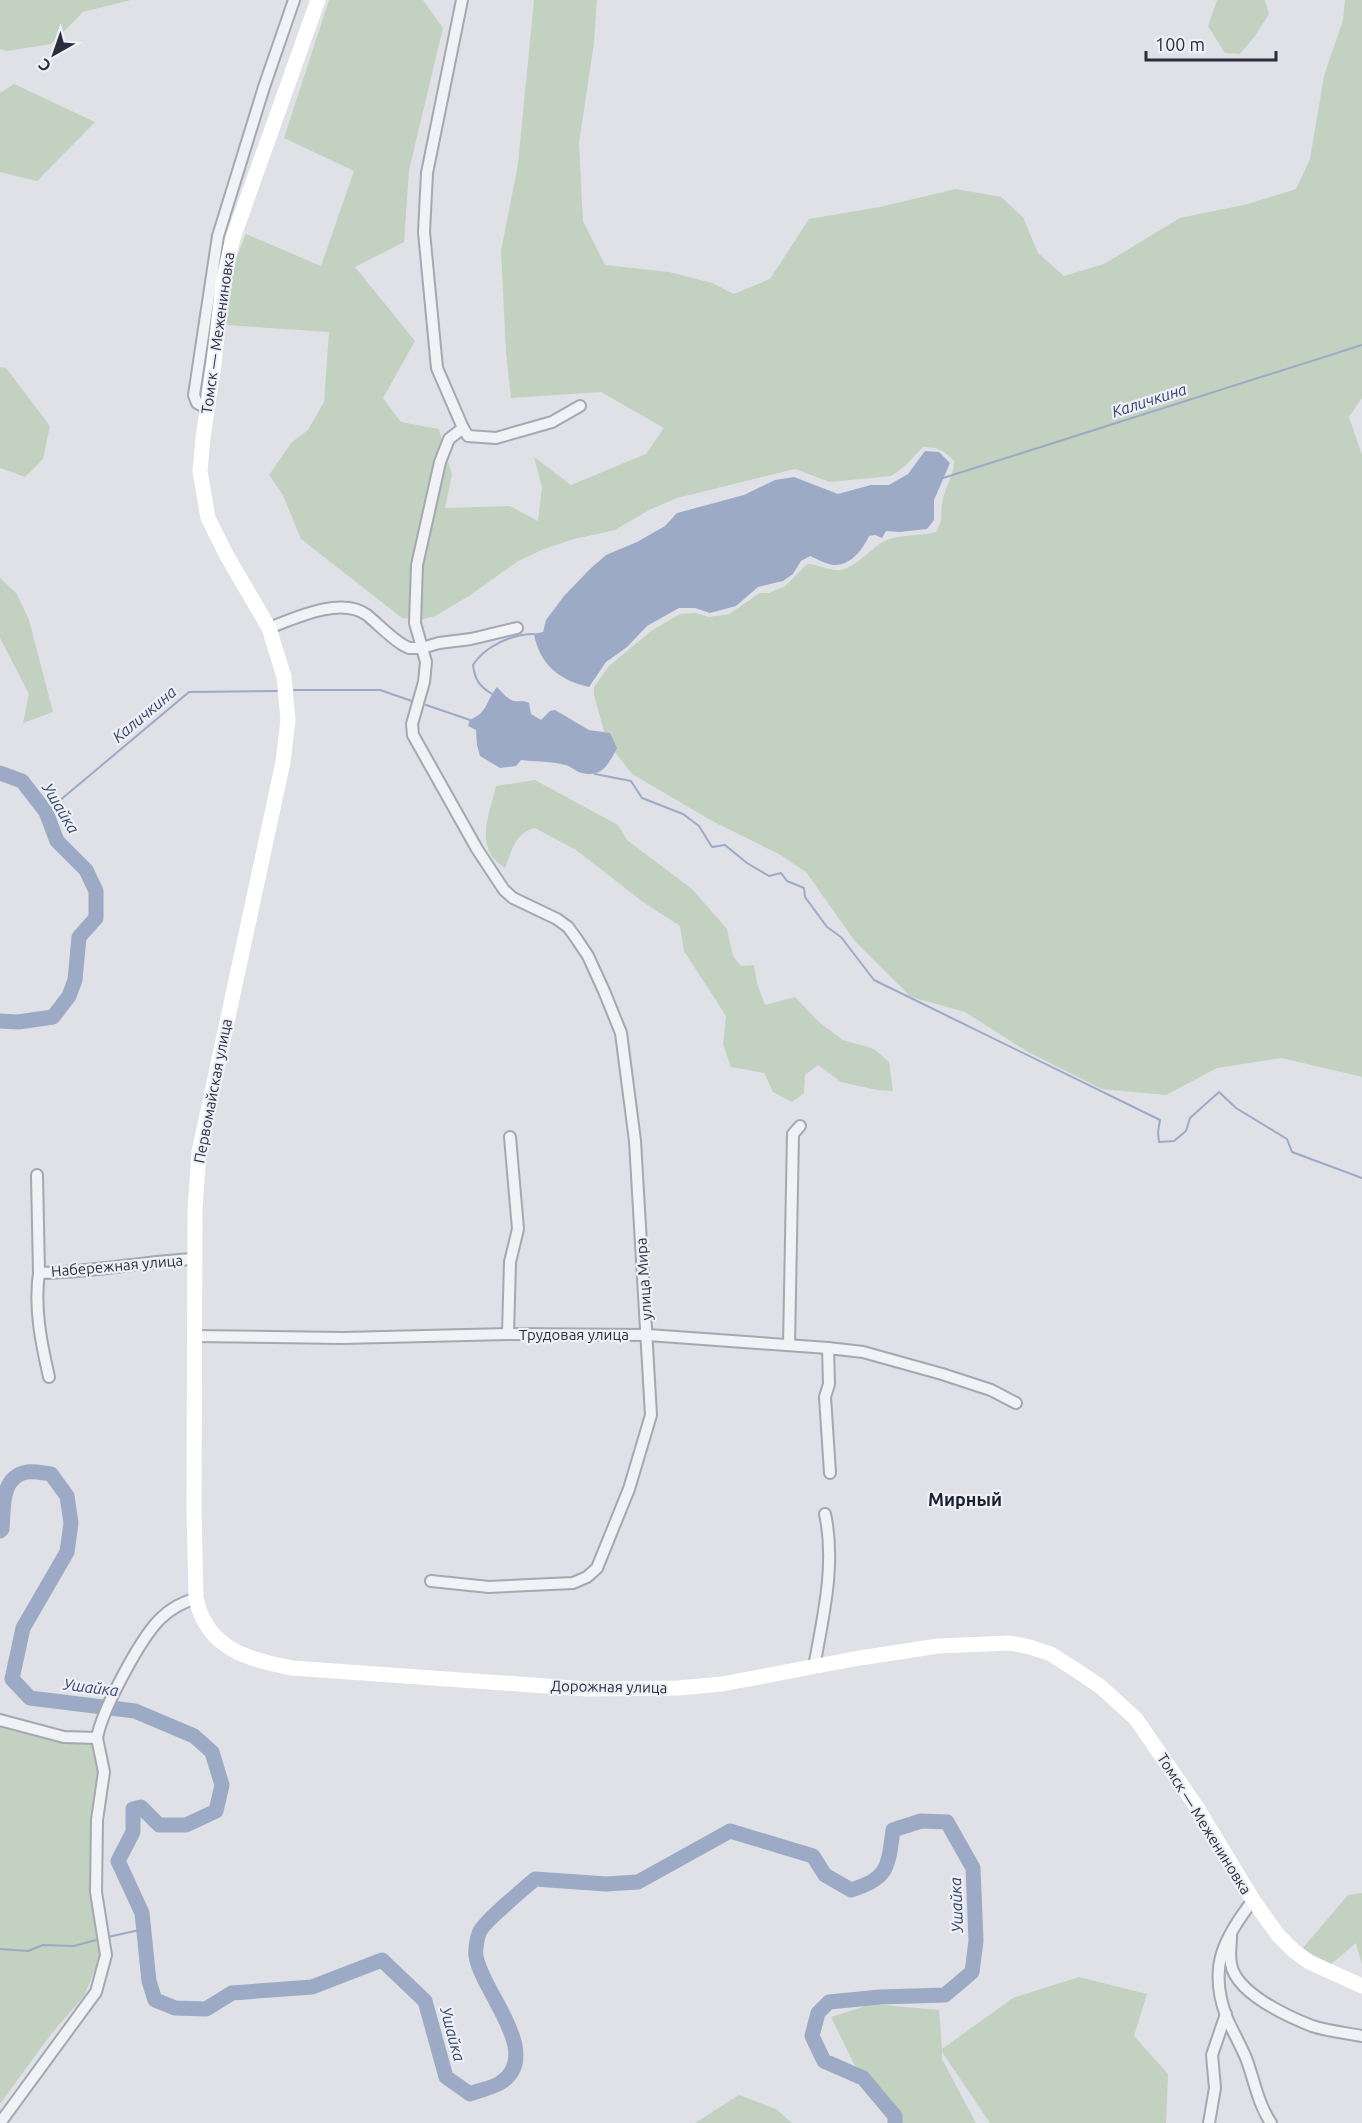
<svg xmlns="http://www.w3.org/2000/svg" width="1362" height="2123" viewBox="0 0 1362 2123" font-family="Ubuntu,sans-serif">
  <rect width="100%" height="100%" fill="#dfe1e7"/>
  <!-- green -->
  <g fill="#c2d1c0">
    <polygon points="0,0 131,0 83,12 51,44 7,51 0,49"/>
    <path d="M329 0H423L443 28 409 170 404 242 355 267 415 341 383 398 401 422 439 429 452 475 445 508 510 506 538 521 542 487 534 457 571 485 646 454 664 428 601 392 511 398 506 351 501 251 518 164 534 0H597L594 43 579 143 583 221 605 265 669 272 712 283 734 294 770 279 809 219 880 207 956 189 1001 197 1023 217 1038 253 1064 276 1104 264 1180 218 1248 204 1296 189 1310 159 1324 76 1343 20 1345 0H1362V398L1349 417 1362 455V1077L1282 1058 1217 1068 1166 1095 1102 1089 1028 1052 965 1012 911 997 854 940 806 872 779 854 714 822 632 774 607 742 594 695V687L608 667 651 631 680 614 696 613 709 617 729 614 760 593H769L785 586 807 564C818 564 829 571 839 570 852 569 868 553 878 545 894 533 918 537 936 532 944 518 940 517 942 504 944 489 954 476 954 461 944 450 937 447 923 447L905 466 891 476 830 482 795 469 677 498 649 510 615 530 574 539 544 549 518 561 469 596 435 616 420 620 402 618 301 539 283 495 269 475 292 442 308 430 324 402 329 332 226 325 234 263 246 234 321 266 354 171 284 138Z"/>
    <polygon points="1217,0 1265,0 1269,14 1255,36 1240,54 1225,53 1208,26"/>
    <polygon points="14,84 95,122 37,181 0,172 0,93"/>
    <polygon points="0,367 6,368 50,426 43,459 25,477 0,468"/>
    <polygon points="0,578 17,594 29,620 53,712 23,723 29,694 0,638"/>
    <path d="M535 780 618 825 627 840 692 889 727 929 733 956 741 966 754 965 757 983 765 1005 795 997 820 1023 843 1040 874 1049 889 1062 893 1091 877 1090 841 1082 818 1065 805 1075 804 1093 792 1102 773 1092 764 1073 731 1067 723 1044 726 1016 684 951 680 926 643 902 576 850 535 828C514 834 513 849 505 868 473 848 489 816 496 786Z"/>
    <polygon points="0,1724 36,1734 92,1745 100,1757 94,1920 101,1955 84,1996 52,2033 0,2104"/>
    <polygon points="1362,1893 1362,1965 1356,1943 1331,1964 1302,1949 1348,1895"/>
    <polygon points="1079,1977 1147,1994 1134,2036 1168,2074 1166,2123 990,2123 942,2052 942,2059 976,2123 899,2123 884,2094 854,2064 831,2017 872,2004 939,2010 942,2049 1013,1998"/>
    <polygon points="739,2095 776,2109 792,2123 695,2123"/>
  </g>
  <!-- water -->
  <g fill="#9caac5">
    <path d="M925 451 939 452 950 463 934 500V520L927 529 900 532 886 531 882 538 875 535 869 536C863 549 851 566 833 565 826 564 817 559 810 556L801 561 793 574 783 581 758 587 736 606 710 613 695 608H679L647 626 627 647 606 662 589 687C559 680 540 665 534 634L543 632 546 620 564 596 590 569 606 555 637 542 665 526 677 513 744 495 775 480 794 477 838 494 871 485H889L908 474Z"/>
    <path d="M497 687C502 692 507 699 514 701 520 702 523 700 529 703L531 714 541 720 550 711 555 710 589 730 610 733 617 748C609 763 603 778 582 773 576 772 571 766 565 765 552 761 535 762 521 760L516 766 500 768 480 756 477 745 476 730 468 726 470 720C489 711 485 702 497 687Z"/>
  </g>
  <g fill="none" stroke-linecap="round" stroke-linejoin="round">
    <!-- stream -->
    <g stroke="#9caac5" stroke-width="2">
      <polyline points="943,478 1362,345"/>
      <polyline points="294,690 380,690 412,701"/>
      <path d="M492 694C479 686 475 680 473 665 485 646 512 634 534 634"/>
      <polyline points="426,705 470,720"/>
      <polyline points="595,774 631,781 642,798 683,814 699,826 712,847 725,845 747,863 769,876 781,873 787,881 804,888 805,897 827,927 841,937 874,980 1160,1120 1158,1132 1159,1142 1174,1141 1186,1131 1190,1118 1219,1092 1236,1108 1287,1139 1292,1152 1362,1178"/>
      <polyline points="46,812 189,692 278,691"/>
      <polyline points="108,1937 144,1929"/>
      <polyline points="0,1949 28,1951 43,1945 74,1946 96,1940"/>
    </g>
    <!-- river -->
    <g stroke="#9caac5" stroke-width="15">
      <polyline points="0,773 22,781 46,812 57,841 86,870 96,891 96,918 79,937 75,980 69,996 53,1017 18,1022 0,1021"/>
      <path d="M0 1531 2 1529C4 1508 0 1477 27 1472 34 1471 43 1473 51 1474L67 1496 71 1523 67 1552 23 1628 12 1679 30 1698 135 1711 194 1736 212 1752 222 1785 216 1811 186 1825H159L141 1807 133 1809V1832L118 1861 142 1913 149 1981 155 2000 175 2008 206 2009 232 1993 312 1987 382 1960 425 2001 446 2077 470 2094C479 2090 492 2088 500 2083 545 2055 481 1991 476 1956 475 1950 477 1939 479 1933 482 1923 525 1888 535 1879L606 1884 638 1882 730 1831 813 1856 825 1875 851 1890C889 1879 888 1866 893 1830L921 1821 947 1822 973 1868 976 1941 972 1972 945 1995 880 1997 829 2002 818 2013 812 2036 824 2061 863 2078 895 2116V2123"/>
    </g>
    <defs>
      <g id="street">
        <polyline points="462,0 427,173 424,232 437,368 463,428 468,436 496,438 552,422 580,406"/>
        <polyline points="207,408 197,403 194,395 218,236 264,87 294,0"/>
        <path d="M269 628C295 618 341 596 367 615 379 625 390 637 403 645L409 648H422L439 643 471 639 517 628"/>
        <path d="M37 1175 39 1273C92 1273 143 1261 195 1259"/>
        <path d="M39 1273C34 1308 41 1342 49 1377"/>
        <polyline points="508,1334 510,1262 518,1229 510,1137"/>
        <polyline points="195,1336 343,1338 508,1334 648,1335 828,1348 863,1352 942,1374 991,1390 1016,1403"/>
        <polyline points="789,1345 793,1134 800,1126"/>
        <polyline points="828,1348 829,1384 825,1397 830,1473"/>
        <polyline points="431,1581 489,1587 573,1583 587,1577 597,1568 629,1489 651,1415 635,1141 621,1033 604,991 588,956 576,938 568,927 557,919 513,898 504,890 477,849 413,735 412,724 424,682 426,662 415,623 417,565 440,462 449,439 463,428"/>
        <path d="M814 1667C823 1617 836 1564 825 1514"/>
        <path d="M0 1720 64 1737 97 1738C102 1710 140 1639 160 1619 171 1608 182 1603 196 1598"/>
        <path d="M1253 1900C1224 1939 1208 1966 1226 2016 1232 2030 1240 2044 1246 2058 1254 2079 1258 2104 1271 2123"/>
        <path d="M1231 1936C1231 1945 1229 1955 1231 1964 1236 1993 1287 2016 1312 2026 1327 2031 1346 2033 1362 2036"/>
        <polyline points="0,2123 96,1992 106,1955 96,1892 97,1820 104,1772 97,1738"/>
        <polyline points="1209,2123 1215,2088 1212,2055 1226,2014"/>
      </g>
    </defs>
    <!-- street casing -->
    <use href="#street" stroke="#a5a7b1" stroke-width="14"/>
    <!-- street -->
    <use href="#street" stroke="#f1f2f6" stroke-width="10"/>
    <!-- secondary -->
    <path stroke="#fff" stroke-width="15" d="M318 0 233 238 223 283 214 364 203 438 200 471 208 518 227 556 269 628 284 677 288 720 283 762 199 1152 195 1209 194 1508 196 1598C206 1648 248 1660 292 1668L588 1689 678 1688 722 1684 854 1659 938 1646 1010 1643 1030 1647 1051 1654 1082 1674 1101 1687 1136 1719 1196 1806 1253 1900 1278 1935 1294 1951 1309 1962 1362 1986"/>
  </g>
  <g text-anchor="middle" stroke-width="4.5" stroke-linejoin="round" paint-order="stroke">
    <!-- street labels -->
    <g font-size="15" fill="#292d3d" stroke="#eef0f5">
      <text transform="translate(218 333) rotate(-82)" y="5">Томск — Межениновка</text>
      <text transform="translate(213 1091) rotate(-79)" y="5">Первомайская улица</text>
      <text transform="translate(117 1266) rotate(-5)" y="5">Набережная улица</text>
      <text transform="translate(644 1279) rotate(-94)" y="5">улица Мира</text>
      <text x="574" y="1340">Трудовая улица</text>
      <text transform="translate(609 1687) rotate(1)" y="5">Дорожная улица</text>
      <text transform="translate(1204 1824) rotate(58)" y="5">Томск — Межениновка</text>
    </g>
    <!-- water labels -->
    <g font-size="16" font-style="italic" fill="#35466f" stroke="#eef0f5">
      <text transform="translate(1149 400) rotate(-18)" y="6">Каличкина</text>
      <text transform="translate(144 714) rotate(-40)" y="6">Каличкина</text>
      <text transform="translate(61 808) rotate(59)" y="6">Ушайка</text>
      <text transform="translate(91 1687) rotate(7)" y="6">Ушайка</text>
      <text transform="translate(956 1905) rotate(-92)" y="6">Ушайка</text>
      <text transform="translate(453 2034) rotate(75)" y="6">Ушайка</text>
    </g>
    <!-- quarter labels -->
    <g font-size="18" font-weight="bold" fill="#1b1f2e" stroke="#eef0f5">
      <text x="965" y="1506">Мирный</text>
    </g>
  </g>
  <!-- north arrow -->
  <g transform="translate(54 54) rotate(220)" stroke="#eef0f5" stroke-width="4.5" paint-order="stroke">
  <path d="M0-4.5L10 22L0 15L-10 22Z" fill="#292d3d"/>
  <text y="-9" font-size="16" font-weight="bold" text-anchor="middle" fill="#292d3d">С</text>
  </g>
  <!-- scale -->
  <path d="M1146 51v9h130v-9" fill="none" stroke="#292d3d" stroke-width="3"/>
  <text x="1155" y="51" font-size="18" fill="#292d3d" stroke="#eef0f5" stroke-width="4.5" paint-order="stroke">100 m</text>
</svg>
